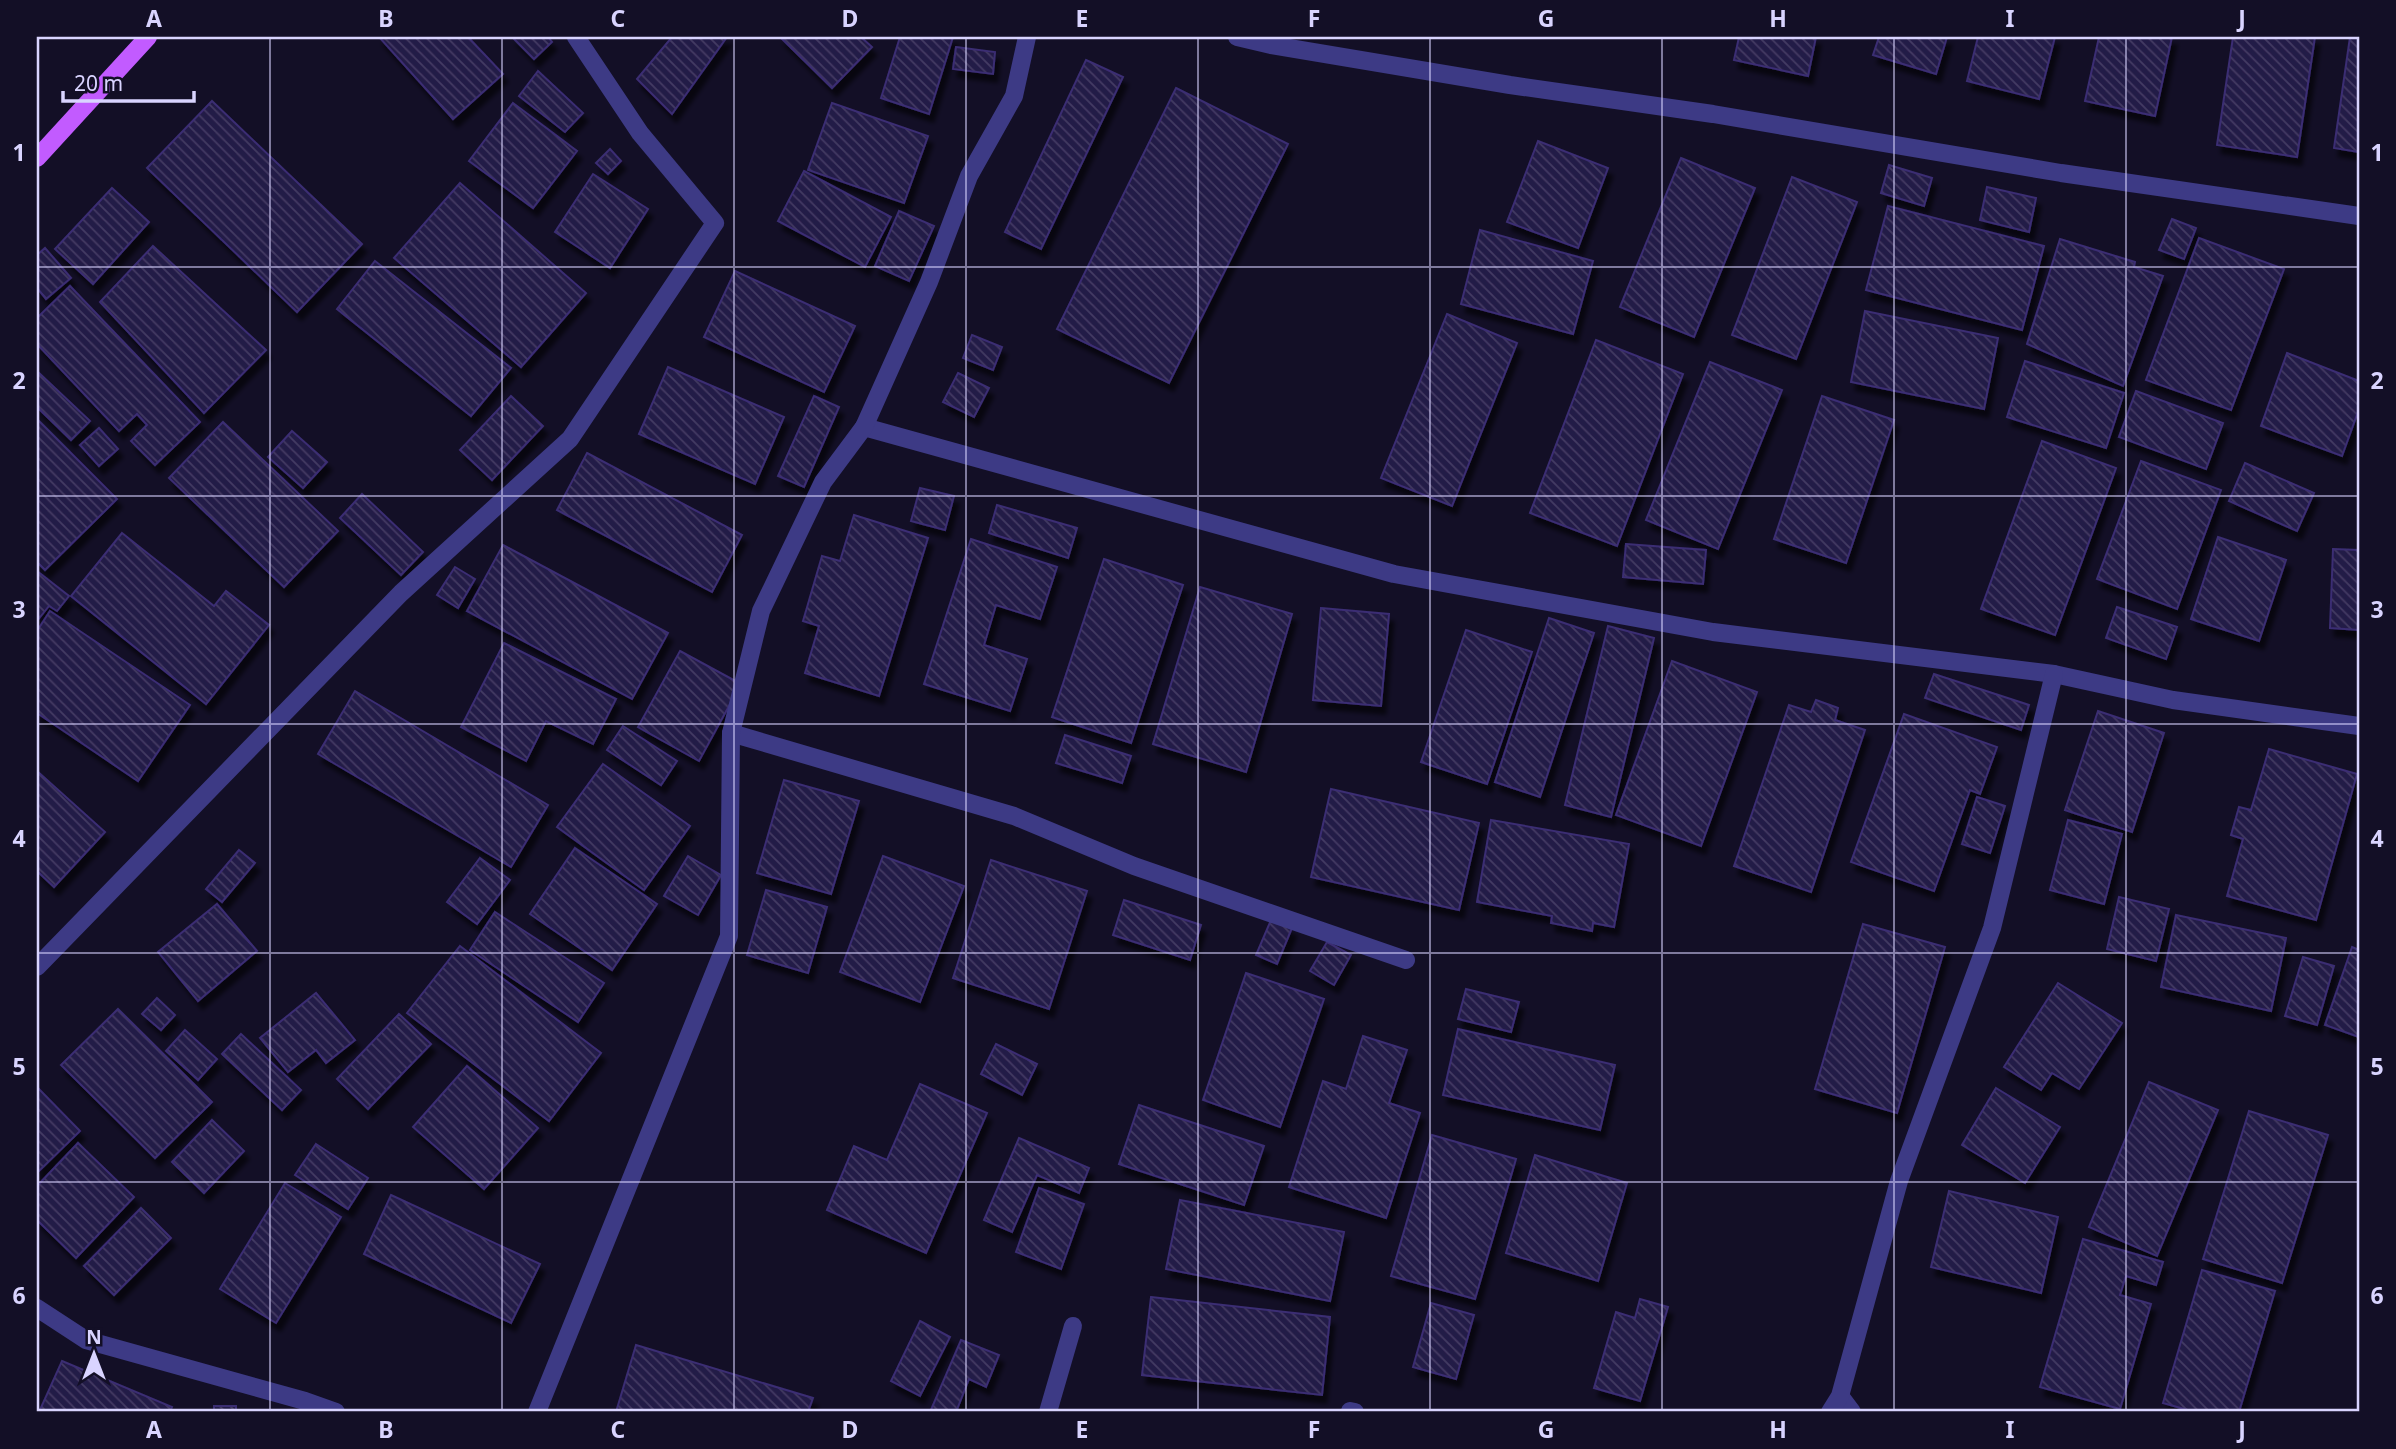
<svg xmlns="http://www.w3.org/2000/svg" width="2396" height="1449" viewBox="0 0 2396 1449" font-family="'Noto Sans',sans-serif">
  <defs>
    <pattern id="building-back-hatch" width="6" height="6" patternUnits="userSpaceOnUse" patternTransform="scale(1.75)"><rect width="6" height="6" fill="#241b47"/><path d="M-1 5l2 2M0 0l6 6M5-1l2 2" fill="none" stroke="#433b63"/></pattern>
    <filter id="shadow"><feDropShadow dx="4.5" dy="8" stdDeviation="2" flood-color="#0009"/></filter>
  </defs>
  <rect width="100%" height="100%" fill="#130f26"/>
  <!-- building -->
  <g fill="url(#building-back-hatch)" stroke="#3b2d73" stroke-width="2" filter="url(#shadow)">
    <polygon points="379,37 468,37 503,74 453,119"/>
    <polygon points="512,37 548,37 552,42 534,59"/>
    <polygon points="672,37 727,37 672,114 637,79"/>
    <polygon points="780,37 861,37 872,47 832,88"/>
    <polygon points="900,37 953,37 929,114 881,98"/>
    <polygon points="1739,37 1816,37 1808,76 1734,60"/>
    <polygon points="1879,37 1947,37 1936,74 1873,55"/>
    <polygon points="1978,37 2055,37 2039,99 1967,81"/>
    <polygon points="2099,37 2172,37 2155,116 2085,101"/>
    <polygon points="2233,37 2315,37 2297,157 2217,145"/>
    <polygon points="2350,37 2359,37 2359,152 2334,148"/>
    <polygon points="956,47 995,52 993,74 953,69"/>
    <polygon points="1086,60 1123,77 1041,249 1005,232"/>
    <polygon points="538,71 583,113 565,132 519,96"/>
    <polygon points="1176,88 1288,144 1169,383 1057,329"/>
    <polygon points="212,101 362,244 297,312 147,168"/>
    <polygon points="513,103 577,151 533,208 469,161"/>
    <polygon points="832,103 928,136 904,203 808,170"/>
    <polygon points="1538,141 1608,168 1578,248 1507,222"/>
    <polygon points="610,149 621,161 608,174 596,163"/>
    <polygon points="1681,158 1755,188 1694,337 1620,307"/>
    <polygon points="1889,165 1932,178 1924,206 1881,193"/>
    <polygon points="804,171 891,217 865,267 778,221"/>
    <polygon points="593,174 648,209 610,268 555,232"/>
    <polygon points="1792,177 1857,202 1796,359 1732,335"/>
    <polygon points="460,183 586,293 521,367 394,258"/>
    <polygon points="1987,187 2036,198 2029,232 1980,220"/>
    <polygon points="112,188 149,222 93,284 55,249"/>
    <polygon points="1888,206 2044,246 2022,330 1866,290"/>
    <polygon points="899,211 934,226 909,281 875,266"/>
    <polygon points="2172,219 2196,228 2184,259 2159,250"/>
    <polygon points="1480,230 1593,261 1573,334 1461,304"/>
    <polygon points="2199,238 2284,269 2231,410 2146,380"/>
    <polygon points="2060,239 2135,262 2134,267 2163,276 2123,386 2027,344"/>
    <polygon points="153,246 266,350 204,413 100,302"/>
    <polygon points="45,248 71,278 46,299 37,288 37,255"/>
    <polygon points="375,261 511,368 471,416 337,309"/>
    <polygon points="735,271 855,326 824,392 704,337"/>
    <polygon points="70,286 200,422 155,465 131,441 147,425 137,414 119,431 37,344 37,318"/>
    <polygon points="1865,311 1998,338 1984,409 1851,382"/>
    <polygon points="1447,314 1517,343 1452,506 1381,478"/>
    <polygon points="972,335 1002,347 993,370 963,358"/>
    <polygon points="1596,340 1683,374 1617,546 1530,513"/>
    <polygon points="2287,353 2359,381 2359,409 2342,456 2261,426"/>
    <polygon points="2025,361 2124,393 2106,448 2007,417"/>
    <polygon points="1710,362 1782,390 1718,549 1646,520"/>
    <polygon points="668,367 784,417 755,484 639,434"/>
    <polygon points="38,372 90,421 71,440 37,407"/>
    <polygon points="958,373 989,388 974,417 943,402"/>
    <polygon points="2136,391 2223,423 2206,469 2119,437"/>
    <polygon points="511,396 543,426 492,480 460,450"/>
    <polygon points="814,396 839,407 804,487 778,476"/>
    <polygon points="1822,396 1894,420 1846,563 1774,539"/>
    <polygon points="37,419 117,499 45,570 37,562"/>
    <polygon points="223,422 338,531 284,587 169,478"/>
    <polygon points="99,428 118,449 99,466 80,445"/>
    <polygon points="292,431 327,462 303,488 268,457"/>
    <polygon points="2042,441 2116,468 2055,635 1981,609"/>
    <polygon points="587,453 742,535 712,592 557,510"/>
    <polygon points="2141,461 2221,490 2177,609 2097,579"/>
    <polygon points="2245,463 2314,493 2297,531 2229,501"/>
    <polygon points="920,488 954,496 945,530 911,521"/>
    <polygon points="362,494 423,552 401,575 340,518"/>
    <polygon points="997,505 1077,528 1068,558 989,533"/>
    <polygon points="854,515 928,538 879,696 805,673 819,626 803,621 822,556 840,561"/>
    <polygon points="122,533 214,606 226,591 269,625 206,704 71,596"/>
    <polygon points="2218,537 2286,560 2259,641 2191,619"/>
    <polygon points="971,539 1057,567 1040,619 996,605 984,645 1027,659 1010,711 924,684"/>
    <polygon points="1626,544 1706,550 1703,584 1623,577"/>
    <polygon points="503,545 668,633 632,699 467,611"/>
    <polygon points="2333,549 2359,550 2359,630 2330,628"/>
    <polygon points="1104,559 1183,585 1131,743 1052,717"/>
    <polygon points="455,567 475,579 458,608 437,595"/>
    <polygon points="37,571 69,596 57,611 49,606 37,621"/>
    <polygon points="1200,587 1292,614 1246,772 1153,744"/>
    <polygon points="2117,607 2177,627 2166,659 2106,638"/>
    <polygon points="1321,608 1389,614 1381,706 1313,700"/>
    <polygon points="50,611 190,705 138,781 37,713 37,631"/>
    <polygon points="1549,618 1594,633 1540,797 1495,782"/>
    <polygon points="1608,626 1654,638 1611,817 1565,805"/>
    <polygon points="1466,630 1532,652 1487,784 1421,762"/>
    <polygon points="504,643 616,699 593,744 546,721 526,761 461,727"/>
    <polygon points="680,651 741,684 699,761 638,727"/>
    <polygon points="1672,661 1757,692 1701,846 1616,815"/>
    <polygon points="1934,674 2029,705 2021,730 1925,698"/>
    <polygon points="355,691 548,805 511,867 318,754"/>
    <polygon points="1816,700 1838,708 1835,720 1865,730 1811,892 1734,866 1789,705 1811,712"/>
    <polygon points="2098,711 2164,733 2132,832 2065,810"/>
    <polygon points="1904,714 1997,747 1980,794 1970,790 1934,891 1851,862"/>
    <polygon points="623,726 677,761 661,785 607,750"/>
    <polygon points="1065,735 1131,756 1122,783 1056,763"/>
    <polygon points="2269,749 2357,774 2316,920 2227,896 2243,839 2231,835 2239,807 2251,810"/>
    <polygon points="603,764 690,826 644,890 557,827"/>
    <polygon points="37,771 105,832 54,887 37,871"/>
    <polygon points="784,780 859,801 831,894 757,873"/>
    <polygon points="1331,789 1479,823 1459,910 1311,877"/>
    <polygon points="1977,797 2005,806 1990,853 1962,844"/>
    <polygon points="1491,820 1629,844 1614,927 1593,923 1592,931 1551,923 1552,916 1477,902"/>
    <polygon points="2068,820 2122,834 2104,904 2050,890"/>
    <polygon points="575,848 657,904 612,970 530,914"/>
    <polygon points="239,850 255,863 222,902 206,889"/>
    <polygon points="688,856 721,875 698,915 664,896"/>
    <polygon points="883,856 964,886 920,1002 840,972"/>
    <polygon points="480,858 510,880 477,924 447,902"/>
    <polygon points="991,860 1087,891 1049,1009 953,978"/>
    <polygon points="766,890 827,907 808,973 747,955"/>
    <polygon points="2119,897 2169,909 2156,961 2107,949"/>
    <polygon points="1124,900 1201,925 1190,960 1113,935"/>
    <polygon points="217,904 257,951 198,1001 158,952"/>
    <polygon points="495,912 604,983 578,1022 470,950"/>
    <polygon points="2176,915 2286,938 2271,1011 2161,987"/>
    <polygon points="1271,920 1292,928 1277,964 1256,955"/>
    <polygon points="1863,924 1945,947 1897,1113 1815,1089"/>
    <polygon points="1327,942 1351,955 1334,985 1310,971"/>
    <polygon points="460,946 601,1053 549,1121 407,1013"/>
    <polygon points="2352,947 2359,950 2359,1037 2325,1025"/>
    <polygon points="2303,957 2334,966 2317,1025 2285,1016"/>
    <polygon points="1246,973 1324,999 1280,1127 1203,1100"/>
    <polygon points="2058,983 2122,1023 2079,1089 2052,1073 2041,1090 2004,1067"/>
    <polygon points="1466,989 1519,1002 1511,1032 1458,1019"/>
    <polygon points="316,993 355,1040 326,1063 316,1050 288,1072 260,1038"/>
    <polygon points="157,998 175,1015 161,1030 142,1014"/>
    <polygon points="118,1009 212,1102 155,1158 61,1065"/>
    <polygon points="399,1014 431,1044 368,1109 337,1079"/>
    <polygon points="1458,1029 1615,1065 1600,1130 1443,1095"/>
    <polygon points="185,1030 217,1059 198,1080 166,1051"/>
    <polygon points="241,1034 301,1090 282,1110 222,1054"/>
    <polygon points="1363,1036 1407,1050 1389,1103 1420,1113 1386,1218 1289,1187 1323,1081 1346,1089"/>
    <polygon points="996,1044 1037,1064 1022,1095 981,1074"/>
    <polygon points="467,1066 538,1128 484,1189 413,1127"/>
    <polygon points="2149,1082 2218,1110 2157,1256 2089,1227"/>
    <polygon points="920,1084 987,1113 926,1253 827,1210 854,1146 887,1160"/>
    <polygon points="37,1087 80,1131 37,1173"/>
    <polygon points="1996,1088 2060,1127 2025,1183 1962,1145"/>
    <polygon points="1139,1105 1264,1146 1244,1205 1119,1164"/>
    <polygon points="2249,1111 2328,1135 2282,1283 2203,1259"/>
    <polygon points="212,1120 244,1151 204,1193 172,1162"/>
    <polygon points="1432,1135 1516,1159 1475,1299 1391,1276"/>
    <polygon points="1019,1138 1089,1168 1079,1193 1037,1175 1012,1232 984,1220"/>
    <polygon points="78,1143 134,1197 76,1258 37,1220 37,1186"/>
    <polygon points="316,1144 368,1178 348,1209 295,1175"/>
    <polygon points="1535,1155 1627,1183 1598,1281 1506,1253"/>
    <polygon points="285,1183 341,1217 276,1323 220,1289"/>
    <polygon points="1039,1188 1084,1204 1061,1269 1016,1252"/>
    <polygon points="1949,1191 2058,1217 2041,1293 1931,1267"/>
    <polygon points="391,1195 540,1264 511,1323 364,1254"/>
    <polygon points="1180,1200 1344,1232 1330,1301 1166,1269"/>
    <polygon points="141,1208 171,1238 114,1295 84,1266"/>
    <polygon points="2083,1239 2163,1262 2156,1285 2126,1276 2120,1295 2151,1304 2120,1409 2040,1387"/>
    <polygon points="2202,1270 2275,1291 2239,1412 2195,1412 2163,1403"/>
    <polygon points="1151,1297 1330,1317 1322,1395 1142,1375"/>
    <polygon points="1640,1299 1668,1307 1640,1401 1594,1388 1616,1312 1635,1318"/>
    <polygon points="1431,1303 1474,1315 1456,1379 1413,1367"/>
    <polygon points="920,1321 950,1337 920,1396 891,1381"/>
    <polygon points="961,1340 999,1355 986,1387 969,1379 956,1412 930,1412"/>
    <polygon points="636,1345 813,1398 808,1412 616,1412"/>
    <polygon points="62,1361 172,1407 170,1412 39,1412"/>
    <rect x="214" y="1406" width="22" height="6"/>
  </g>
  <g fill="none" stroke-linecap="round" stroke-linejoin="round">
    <!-- minor -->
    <g stroke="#3d3a85" stroke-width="18">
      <polyline points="1237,37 1271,45 1510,85 1713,114 2061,173 2359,216"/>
      <polyline points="864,427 1394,574 1713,632 2054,674 2173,700 2359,726"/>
      <polyline points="731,733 1014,816 1134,866 1406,960"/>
      <polyline points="37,967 401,593 570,439 715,223 640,133 576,37"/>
      <polyline points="37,1308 86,1340 305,1401 336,1412"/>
      <polyline points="1840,1396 1852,1412"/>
      <polyline points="1350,1411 1355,1412"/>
      <polyline points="537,1412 729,936 731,733 761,611 823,482 864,427 929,282 969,176 1014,96 1027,37"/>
      <polyline points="1048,1412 1073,1326"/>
      <polyline points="1830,1412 1840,1396 1899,1181 1992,928 2054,674"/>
    </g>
    <!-- major -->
    <polyline stroke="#c25bff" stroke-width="18" points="37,158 148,37"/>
  </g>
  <!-- grid -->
  <path fill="none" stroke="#d9d4ff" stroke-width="2" stroke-opacity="0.55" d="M270 37V1412M502 37V1412M734 37V1412M966 37V1412M1198 37V1412M1430 37V1412M1662 37V1412M1894 37V1412M2126 37V1412M37 267H2359M37 496H2359M37 724H2359M37 953H2359M37 1182H2359"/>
  <!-- border -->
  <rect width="2396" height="1449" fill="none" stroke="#130f26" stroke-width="77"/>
  <!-- north arrow -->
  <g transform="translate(94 1354)" stroke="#130f26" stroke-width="5" paint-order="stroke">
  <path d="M0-5L12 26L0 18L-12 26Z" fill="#d9d4ff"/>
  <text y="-10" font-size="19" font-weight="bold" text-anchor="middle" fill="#d9d4ff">N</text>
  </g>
  <!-- scale -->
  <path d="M63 91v10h131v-10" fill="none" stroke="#d9d4ff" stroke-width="3.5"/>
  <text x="74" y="91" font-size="21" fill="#d9d4ff" stroke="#130f26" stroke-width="5" paint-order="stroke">20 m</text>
  <rect x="38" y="38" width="2320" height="1372" fill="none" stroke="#d9d4ff" stroke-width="2.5"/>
  <g font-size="23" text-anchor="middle" font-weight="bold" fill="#d9d4ff">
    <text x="154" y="27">A</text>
    <text x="386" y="27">B</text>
    <text x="618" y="27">C</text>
    <text x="850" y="27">D</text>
    <text x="1082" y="27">E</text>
    <text x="1314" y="27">F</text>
    <text x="1546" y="27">G</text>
    <text x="1778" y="27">H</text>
    <text x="2010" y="27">I</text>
    <text x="2242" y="27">J</text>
    <text x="19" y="161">1</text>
    <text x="2377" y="161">1</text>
    <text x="19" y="389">2</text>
    <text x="2377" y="389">2</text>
    <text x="19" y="618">3</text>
    <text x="2377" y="618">3</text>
    <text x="19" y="847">4</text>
    <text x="2377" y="847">4</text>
    <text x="19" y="1075">5</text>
    <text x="2377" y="1075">5</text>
    <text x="19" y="1304">6</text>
    <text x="2377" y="1304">6</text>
    <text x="154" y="1438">A</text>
    <text x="386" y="1438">B</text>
    <text x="618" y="1438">C</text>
    <text x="850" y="1438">D</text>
    <text x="1082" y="1438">E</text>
    <text x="1314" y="1438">F</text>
    <text x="1546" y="1438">G</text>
    <text x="1778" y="1438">H</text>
    <text x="2010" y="1438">I</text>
    <text x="2242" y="1438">J</text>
  </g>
</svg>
